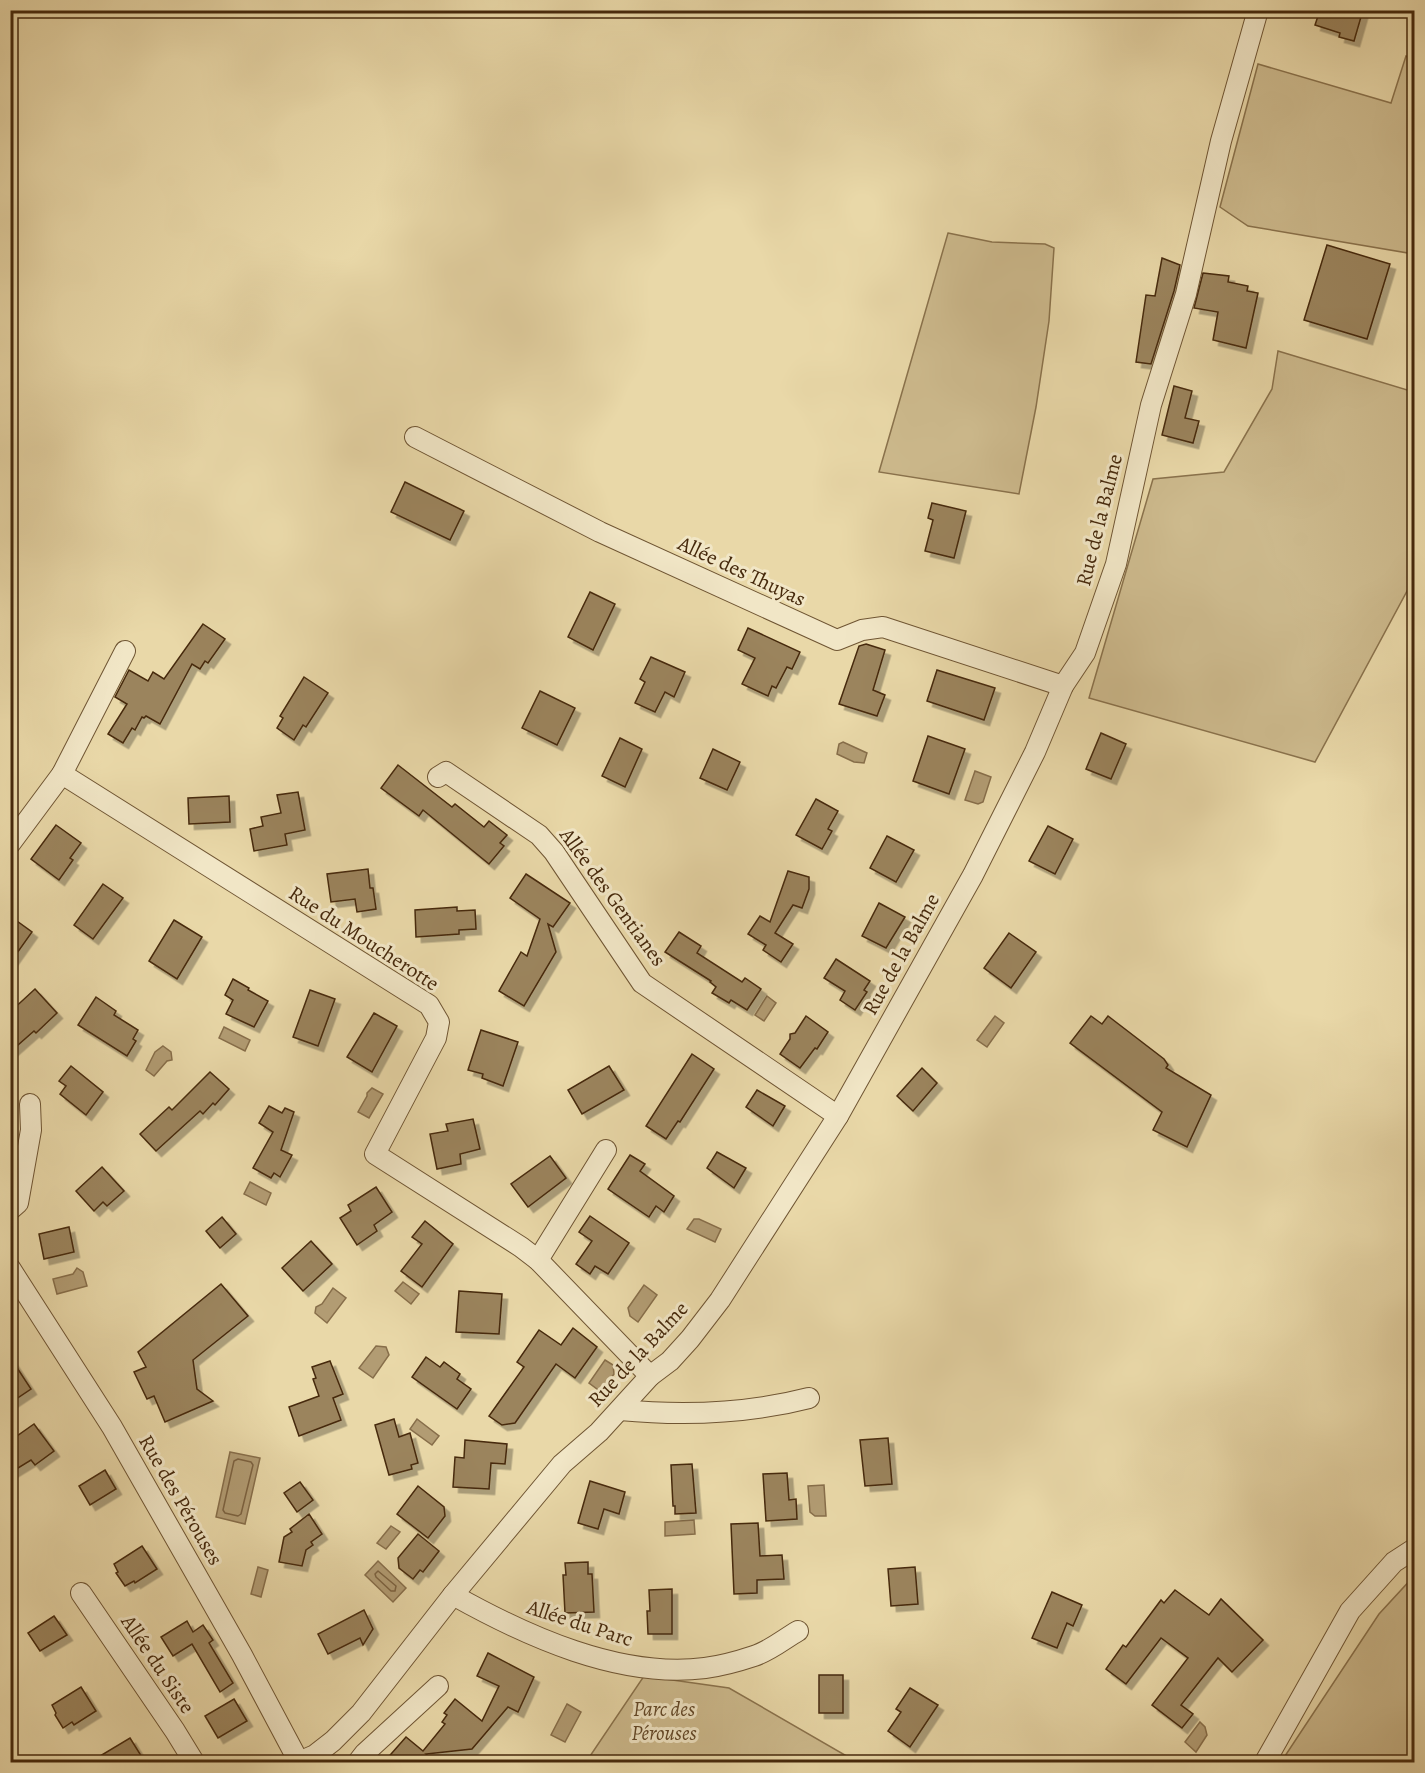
<svg xmlns="http://www.w3.org/2000/svg" width="1425" height="1773" viewBox="0 0 1425 1773" font-family="Alegreya,serif">
  <defs>
    <filter id="shadow"><feDropShadow dx="5.5" dy="5.5" stdDeviation="0" flood-color="#0004"/></filter>
  </defs>
  <rect width="100%" height="100%" fill="#e9d8a8"/>
  <filter id="stains"><feTurbulence type="fractalNoise" baseFrequency=".00333" numOctaves="4"/><feColorMatrix values="0 0 0 0 .2 0 0 0 0 .09 0 0 0 0 .02 0 0 0 .5 -.17"/></filter>
  <radialGradient id="worn" r=".72"><stop offset=".6" stop-color="#630" stop-opacity="0"/><stop offset="1" stop-color="#630" stop-opacity=".3"/></radialGradient>
  <!-- green -->
  <g fill="#cdba8d" stroke="#8a724c" stroke-width="1.5">
    <polygon points="1406,56 1414,59 1414,254 1248,226 1220,207 1258,64 1391,103"/>
    <polygon points="948,233 992,242 1045,244 1054,248 1049,321 1036,407 1019,494 879,472"/>
    <polygon points="1278,351 1414,392 1414,578 1315,762 1089,698 1153,479 1224,472 1272,389"/>
    <polygon points="1414,1576 1414,1762 1281,1762 1379,1614"/>
    <polygon points="644,1676 729,1688 857,1762 586,1762"/>
  </g>
  <!-- water -->
  <g fill="#b29c73" stroke="#876e4a" stroke-width="1.5">
    <polygon points="843,742 867,753 864,763 854,762 837,754 839,744"/>
    <polygon points="975,771 991,777 983,802 978,804 965,800"/>
    <polygon points="767,996 776,1003 764,1021 755,1015"/>
    <polygon points="995,1016 1004,1023 987,1047 977,1040"/>
    <polygon points="224,1027 250,1040 245,1051 219,1038"/>
    <polygon points="163,1046 171,1052 172,1060 167,1061 154,1076 146,1070 155,1052"/>
    <polygon points="372,1088 383,1094 369,1118 358,1112 367,1096 367,1093"/>
    <polygon points="250,1182 271,1193 266,1205 244,1194"/>
    <polygon points="694,1219 699,1219 721,1229 715,1242 687,1229"/>
    <polygon points="77,1268 83,1272 87,1286 57,1294 53,1279 73,1274"/>
    <polygon points="403,1282 419,1294 411,1304 395,1291"/>
    <polygon points="644,1285 657,1295 638,1322 630,1316 628,1308"/>
    <polygon points="333,1288 346,1298 327,1323 315,1313 316,1307 322,1304"/>
    <polygon points="376,1346 386,1347 389,1355 373,1378 359,1368"/>
    <polygon points="605,1360 613,1365 614,1374 601,1392 589,1383"/>
    <polygon points="417,1419 439,1436 432,1445 410,1429"/>
    <polygon points="230,1452 260,1458 245,1524 216,1517"/>
    <polygon points="824,1485 826,1516 815,1516 810,1512 808,1486"/>
    <polygon points="694,1520 695,1534 665,1536 665,1522"/>
    <polygon points="391,1526 400,1532 386,1549 377,1543"/>
    <polygon points="378,1561 406,1588 393,1602 365,1575"/>
    <polygon points="258,1567 268,1570 261,1597 251,1594"/>
    <polygon points="567,1704 581,1712 565,1742 551,1735"/>
    <polygon points="1200,1722 1205,1727 1207,1735 1196,1752 1185,1742"/>
  </g>
  <g fill="none" stroke-linecap="round" stroke-linejoin="round">
    <!-- shore -->
    <g stroke="#7c6240" stroke-width="1.5">
      <polygon points="238,1459 251,1462 253,1465 241,1514 238,1516 225,1513 223,1510 234,1461"/>
      <polygon points="378,1571 396,1586 395,1591 391,1591 376,1577 375,1574"/>
    </g>
  </g>
  <!-- building -->
  <g fill="#9b845d" stroke="#46290c" stroke-width="1.5" filter="url(#shadow)">
    <polygon points="1320,10 1363,10 1354,41 1339,37 1340,33 1315,25"/>
    <polygon points="1327,245 1390,264 1367,339 1304,320"/>
    <polygon points="1162,258 1180,265 1174,291 1151,364 1136,362 1146,295 1155,296"/>
    <polygon points="1203,273 1229,276 1228,282 1248,286 1247,291 1258,293 1246,348 1213,340 1218,312 1194,308"/>
    <polygon points="1174,386 1192,391 1185,418 1199,421 1193,443 1162,435"/>
    <polygon points="405,482 464,511 450,540 391,512"/>
    <polygon points="932,503 966,511 954,558 925,551 933,520 928,518"/>
    <polygon points="590,592 615,604 593,650 568,637"/>
    <polygon points="203,624 225,639 208,663 205,661 200,669 192,664 160,724 146,716 144,718 142,717 135,730 132,728 123,743 108,734 127,704 115,697 129,670 148,681 153,672 164,679"/>
    <polygon points="748,628 800,652 792,669 787,667 776,688 772,686 768,696 742,684 755,658 738,650"/>
    <polygon points="866,644 885,650 873,690 885,695 877,716 839,704 859,646"/>
    <polygon points="651,657 685,672 674,697 665,692 655,712 635,703 645,682 640,679"/>
    <polygon points="937,670 995,688 984,720 927,701"/>
    <polygon points="304,677 328,693 306,727 303,725 294,740 277,728 283,718 280,716"/>
    <polygon points="540,691 575,708 557,745 522,728"/>
    <polygon points="1101,733 1126,744 1111,779 1086,769"/>
    <polygon points="928,736 965,749 949,794 913,781"/>
    <polygon points="620,738 642,749 625,787 602,776"/>
    <polygon points="713,749 740,762 727,790 700,778"/>
    <polygon points="398,765 452,807 455,804 484,827 489,821 507,835 500,843 504,846 489,864 423,810 419,816 381,788"/>
    <polygon points="298,792 305,830 285,834 287,845 254,851 250,829 263,826 261,817 281,813 277,795"/>
    <polygon points="229,796 230,822 189,824 188,798"/>
    <polygon points="816,799 838,811 828,829 832,831 822,849 796,835"/>
    <polygon points="56,825 81,843 70,858 73,860 59,880 31,859"/>
    <polygon points="1048,826 1073,839 1055,874 1029,861"/>
    <polygon points="887,836 914,850 896,882 870,868"/>
    <polygon points="368,869 370,888 373,888 376,909 357,912 355,899 331,902 327,874"/>
    <polygon points="788,871 809,877 809,889 802,908 793,905 775,933 793,944 781,962 763,950 766,945 748,934 760,916 770,922"/>
    <polygon points="526,874 570,903 553,927 548,924 556,952 524,1006 499,991 521,952 527,956 540,919 510,898"/>
    <polygon points="103,884 123,898 93,939 74,925"/>
    <polygon points="879,903 905,917 886,948 862,936"/>
    <polygon points="457,907 457,911 475,910 476,929 459,930 459,934 416,937 415,910"/>
    <polygon points="10,916 32,932 10,963"/>
    <polygon points="174,920 202,937 177,979 149,961"/>
    <polygon points="679,932 701,946 697,953 742,982 745,978 761,989 747,1010 731,1000 729,1003 712,993 716,987 710,982 711,981 665,952"/>
    <polygon points="1009,933 1036,952 1011,988 984,968"/>
    <polygon points="836,959 870,981 864,990 867,992 855,1010 840,1000 845,991 824,978"/>
    <polygon points="233,979 249,988 248,990 268,1001 254,1027 226,1014 233,1000 225,995"/>
    <polygon points="35,989 57,1013 36,1033 34,1031 10,1052 10,1012"/>
    <polygon points="310,990 335,999 318,1046 293,1037"/>
    <polygon points="96,997 116,1011 114,1015 138,1030 133,1039 136,1041 127,1056 78,1025"/>
    <polygon points="374,1013 397,1026 372,1072 347,1057"/>
    <polygon points="806,1016 828,1032 817,1049 815,1048 800,1068 780,1054 790,1039 790,1034 795,1033"/>
    <polygon points="1091,1016 1102,1024 1108,1016 1164,1059 1168,1065 1166,1068 1211,1095 1187,1147 1153,1130 1162,1112 1070,1043"/>
    <polygon points="481,1030 518,1042 503,1086 482,1078 483,1074 468,1070"/>
    <polygon points="692,1054 714,1069 680,1122 678,1121 666,1139 646,1126"/>
    <polygon points="71,1066 103,1092 86,1115 60,1094 66,1086 59,1081"/>
    <polygon points="609,1066 624,1090 582,1114 568,1090"/>
    <polygon points="922,1068 937,1083 913,1111 897,1096"/>
    <polygon points="210,1072 229,1089 215,1105 213,1103 203,1114 200,1111 156,1151 140,1134 169,1107 172,1110"/>
    <polygon points="757,1090 785,1106 773,1126 746,1107"/>
    <polygon points="269,1106 282,1113 285,1108 294,1112 281,1150 292,1155 280,1177 274,1173 271,1178 253,1168 273,1132 259,1123"/>
    <polygon points="473,1119 480,1149 460,1154 461,1164 437,1169 430,1134 448,1131 446,1124"/>
    <polygon points="717,1152 746,1168 734,1188 707,1168"/>
    <polygon points="630,1155 645,1164 640,1171 674,1196 664,1212 656,1206 649,1217 608,1189"/>
    <polygon points="550,1156 566,1178 528,1207 511,1184"/>
    <polygon points="102,1167 124,1191 107,1206 103,1202 94,1211 76,1191"/>
    <polygon points="376,1187 392,1212 374,1225 377,1231 357,1245 340,1218 351,1211 348,1205"/>
    <polygon points="590,1216 629,1243 608,1274 595,1266 590,1274 576,1264 592,1241 579,1232"/>
    <polygon points="222,1217 236,1234 220,1248 206,1231"/>
    <polygon points="425,1221 453,1244 422,1287 401,1271 422,1244 412,1237"/>
    <polygon points="69,1227 74,1252 44,1259 39,1234"/>
    <polygon points="311,1241 332,1264 303,1291 282,1268"/>
    <polygon points="221,1284 248,1316 193,1360 197,1389 213,1401 165,1422 154,1396 147,1399 134,1372 146,1367 138,1352"/>
    <polygon points="459,1291 502,1294 499,1334 456,1332"/>
    <polygon points="573,1328 597,1347 575,1378 556,1364 515,1423 502,1425 489,1416 524,1367 517,1362 539,1330 561,1345"/>
    <polygon points="10,1357 31,1389 10,1403"/>
    <polygon points="426,1357 440,1367 444,1362 460,1374 457,1379 471,1389 457,1409 412,1377"/>
    <polygon points="330,1361 343,1394 333,1398 341,1420 299,1436 289,1407 319,1396 313,1379 316,1378 312,1367"/>
    <polygon points="394,1419 399,1437 410,1433 418,1463 411,1465 412,1469 389,1475 375,1425"/>
    <polygon points="34,1424 54,1451 35,1465 31,1460 10,1473 10,1441"/>
    <polygon points="888,1438 892,1484 865,1486 860,1440"/>
    <polygon points="465,1440 507,1444 505,1464 491,1463 489,1489 453,1487 455,1457 464,1458"/>
    <polygon points="692,1464 696,1513 675,1514 675,1506 673,1506 671,1465"/>
    <polygon points="105,1470 116,1489 90,1505 79,1486"/>
    <polygon points="787,1473 789,1500 796,1499 797,1519 766,1521 763,1474"/>
    <polygon points="590,1481 625,1492 619,1514 604,1509 598,1529 578,1523"/>
    <polygon points="300,1482 313,1500 297,1512 284,1493"/>
    <polygon points="418,1486 444,1507 445,1516 428,1538 397,1514"/>
    <polygon points="309,1514 322,1534 311,1542 313,1545 306,1550 302,1566 279,1562 284,1537 292,1532 290,1529"/>
    <polygon points="758,1523 760,1556 782,1555 784,1579 757,1580 757,1593 734,1594 731,1524"/>
    <polygon points="418,1534 439,1551 423,1572 420,1570 413,1579 399,1568 398,1558"/>
    <polygon points="142,1546 157,1569 135,1583 134,1581 125,1586 116,1573 118,1572 114,1564"/>
    <polygon points="588,1562 588,1574 592,1574 594,1612 565,1613 563,1575 566,1575 565,1563"/>
    <polygon points="915,1567 918,1604 891,1606 888,1569"/>
    <polygon points="672,1589 672,1634 648,1634 647,1611 650,1611 649,1590"/>
    <polygon points="1175,1590 1209,1615 1221,1599 1263,1640 1232,1672 1218,1658 1181,1705 1193,1714 1182,1728 1152,1705 1188,1658 1161,1638 1126,1684 1106,1669 1123,1645 1126,1647 1161,1600 1164,1603"/>
    <polygon points="1052,1592 1082,1605 1073,1626 1067,1623 1057,1648 1032,1638"/>
    <polygon points="364,1610 373,1629 363,1645 360,1638 328,1654 318,1634"/>
    <polygon points="54,1616 67,1635 40,1651 28,1633"/>
    <polygon points="187,1621 193,1632 203,1625 213,1640 209,1643 233,1683 220,1692 192,1644 173,1656 161,1637"/>
    <polygon points="488,1653 534,1677 518,1712 508,1707 472,1749 426,1754 436,1762 384,1762 406,1737 423,1751 445,1724 442,1722 447,1715 444,1713 455,1699 482,1721 499,1686 477,1676"/>
    <rect x="819" y="1675" width="24" height="38"/>
    <polygon points="81,1687 96,1711 74,1725 72,1722 63,1728 55,1715 56,1713 52,1705"/>
    <polygon points="910,1688 938,1705 910,1747 888,1731 901,1712 896,1709"/>
    <polygon points="234,1699 247,1721 218,1738 205,1716"/>
    <polygon points="130,1738 145,1762 90,1762"/>
  </g>
  <g fill="none" stroke-linecap="round" stroke-linejoin="round">
    <defs>
      <g id="minor">
        <polyline points="415,437 600,532 837,640 862,630 883,627 1063,686"/>
        <polyline points="125,651 62,774 429,1005 439,1022 436,1038 375,1154 521,1247 538,1260 650,1376"/>
        <polyline points="438,777 446,772 539,835 554,852 642,983 838,1116"/>
        <polyline points="10,844 62,774"/>
        <polyline points="10,1210 18,1203 31,1130 30,1104"/>
        <polyline points="538,1260 606,1150"/>
        <polyline points="10,1268 112,1427 242,1655 299,1762"/>
        <path d="M620 1410C683 1416 747 1414 809 1398"/>
        <polyline points="81,1593 175,1731 194,1762"/>
        <path d="M453 1595C526 1636 620 1679 705 1668 721 1666 739 1661 754 1656 770 1651 784 1639 798 1631"/>
        <polyline points="299,1762 315,1755 333,1741 361,1713 453,1595 562,1464 599,1432 650,1376 670,1361 690,1339 720,1300 838,1116 973,875 1035,752 1063,686 1085,653 1116,564 1151,405 1186,294 1221,141 1258,10"/>
        <polyline points="358,1762 365,1753 438,1686"/>
        <polyline points="1265,1762 1350,1611 1394,1562 1414,1549"/>
      </g>
    </defs>
    <!-- minor casing -->
    <use href="#minor" stroke="#6f5533" stroke-width="22"/>
    <!-- minor -->
    <use href="#minor" stroke="#f1e6c6" stroke-width="20"/>
  </g>
  <g text-anchor="middle" stroke-width="6" stroke-linejoin="round" paint-order="stroke">
    <!-- street labels -->
    <g font-size="21" fill="#46290c" stroke="#f1e6c6">
      <text transform="translate(1099 520) rotate(-76)" y="7">Rue de la Balme</text>
      <text transform="translate(742 571) rotate(25)" y="7">Allée des Thuyas</text>
      <text transform="translate(613 897) rotate(54)" y="7">Allée des Gentianes</text>
      <text transform="translate(364 938) rotate(33)" y="7">Rue du Moucherotte</text>
      <text transform="translate(901 954) rotate(-61)" y="7">Rue de la Balme</text>
      <text transform="translate(638 1354) rotate(-47)" y="7">Rue de la Balme</text>
      <text transform="translate(181 1500) rotate(60)" y="7">Rue des Pérouses</text>
      <text transform="translate(580 1623) rotate(18)" y="7">Allée du Parc</text>
      <text transform="translate(158 1664) rotate(56)" y="7">Allée du Siste</text>
    </g>
    <!-- park labels -->
    <g font-size="21" font-style="italic" fill="#614626" stroke="#f1e6c6">
      <text x="664" y="1716">Parc des<tspan x="664" dy="24">Pérouses</tspan></text>
    </g>
  </g>
  <!-- margin -->
  <rect width="1425" height="1773" fill="none" stroke="#e9d8a8" stroke-width="36"/>
  <rect x="12" y="12" width="1401" height="1749" fill="none" stroke="#46290c" stroke-width="3"/>
  <rect x="18" y="18" width="1389" height="1737" fill="none" stroke="#46290c" stroke-width="1.5"/>
  <rect width="100%" height="100%" filter="url(#stains)"/>
  <rect width="100%" height="100%" fill="url(#worn)"/>
</svg>
